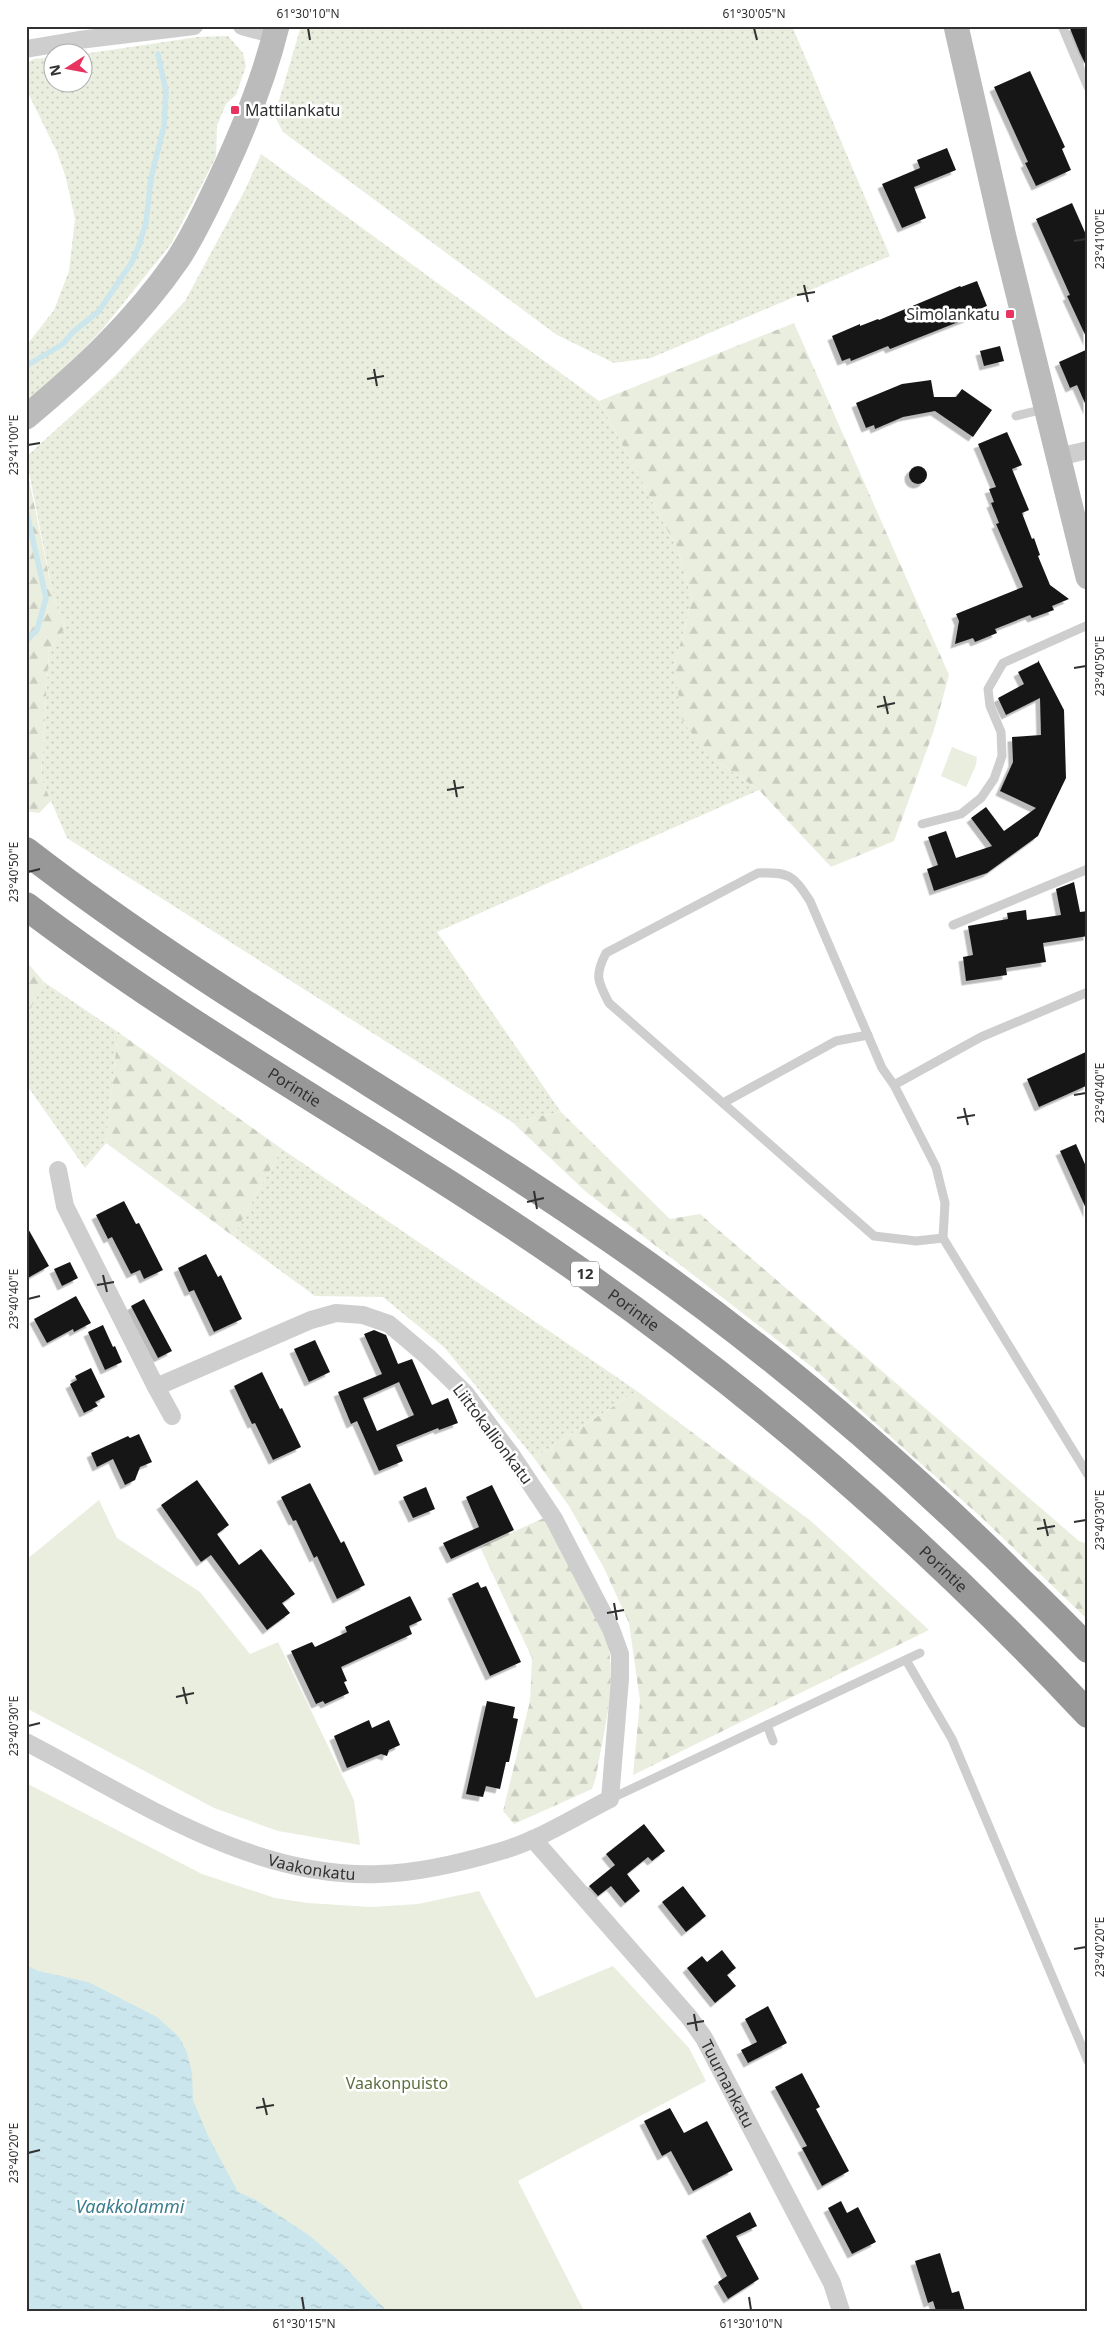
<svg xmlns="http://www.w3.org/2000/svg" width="1114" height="2337" viewBox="0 0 1114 2337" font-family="'Noto Sans',sans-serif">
  <defs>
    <pattern id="grass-dots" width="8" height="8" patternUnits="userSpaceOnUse" patternTransform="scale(1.25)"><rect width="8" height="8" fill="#eaeedf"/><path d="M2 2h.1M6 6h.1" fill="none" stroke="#c9cdc0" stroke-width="1.8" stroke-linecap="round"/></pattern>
    <pattern id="forest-firs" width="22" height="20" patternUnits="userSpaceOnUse" patternTransform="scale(1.25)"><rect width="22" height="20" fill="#eaeedf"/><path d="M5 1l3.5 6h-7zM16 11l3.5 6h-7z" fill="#c9cdc0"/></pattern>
    <pattern id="water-ripples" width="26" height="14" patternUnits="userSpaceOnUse" patternTransform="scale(1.25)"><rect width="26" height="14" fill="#cbe6ed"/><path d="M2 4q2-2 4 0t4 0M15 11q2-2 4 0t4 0" fill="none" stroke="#afc6cc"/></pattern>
    <filter id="shadow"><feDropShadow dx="-4.5" dy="4.5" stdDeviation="0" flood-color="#0004"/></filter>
  </defs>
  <rect width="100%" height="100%" fill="#fff"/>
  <!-- grass -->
  <g fill="url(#grass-dots)">
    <polygon points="301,26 792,26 890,256 651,358 614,363 557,335 283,132 276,119 278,104"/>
    <polygon points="228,36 243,53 246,66 236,95 226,104 217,126 216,157 171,244 101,331 53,380 26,400 26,346 54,310 69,271 75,219 66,178 57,152 28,93 26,63 34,59 52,57 52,82 82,82 83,54 198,37"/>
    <polygon points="261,154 599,401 678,550 692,600 674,667 719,763 759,790 437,932 561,1112 512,1122 67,838 41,778 49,650 66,627 54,600 26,457 115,376 185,301 246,188"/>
    <polygon points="44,982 118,1032 106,1143 85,1168 26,1084 26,1018"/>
    <polygon points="282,1149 637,1391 534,1458 445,1348 383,1297 315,1296 233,1236"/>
  </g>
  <!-- forest -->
  <g fill="url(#forest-firs)">
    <polygon points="794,323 949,675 934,730 894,841 831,867 759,790 719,763 683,723 674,667 692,600 678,550 599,401"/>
    <polygon points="26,465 54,600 66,627 49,650 41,778 51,801 39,813 26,811"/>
    <polygon points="26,961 44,982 26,1018"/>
    <polygon points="118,1032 282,1149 233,1236 106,1143"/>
    <polygon points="561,1112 670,1219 700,1214 1079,1541 1088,1544 1088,1620 981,1517 812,1367 585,1191 512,1122"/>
    <polygon points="637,1391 811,1521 929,1630 633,1775 640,1701 629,1623 604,1568 569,1506 534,1458"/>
    <path d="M546 1517 607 1641C618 1684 603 1733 596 1777L592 1789 514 1824 503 1811 530 1701 532 1658 480 1547Z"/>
  </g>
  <!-- green -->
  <g fill="#eaeedf">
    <polygon points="952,747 977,757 976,765 966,787 941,776"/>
    <polygon points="99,1500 117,1538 200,1592 250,1654 278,1642 354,1800 360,1845 278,1831 214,1808 26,1708 26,1560"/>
    <polygon points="26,1783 202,1874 275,1898 308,1903 371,1907 418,1904 479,1891 536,1998 613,1966 689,2048 706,2081 518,2181 584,2311 284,2311 26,1979"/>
  </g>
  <!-- water -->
  <polygon fill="url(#water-ripples)" points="26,1965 38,1971 88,1982 157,2017 179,2037 186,2050 192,2072 193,2100 208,2136 238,2192 254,2199 310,2236 338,2260 387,2311 26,2311"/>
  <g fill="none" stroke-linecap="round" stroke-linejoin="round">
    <!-- stream -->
    <g stroke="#cbe6ed" stroke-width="5.5">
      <polyline points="26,366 63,344 73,332 99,311 132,262 139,245 146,223 151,178 164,126 166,92 158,54"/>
      <polyline points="26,509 46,598 37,630 26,641"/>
    </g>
  </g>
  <!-- building -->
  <g fill="#181818" fill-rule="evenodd" filter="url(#shadow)">
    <polygon points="1069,26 1088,26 1088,70 1080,53"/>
    <polygon points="1030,71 1065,147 1062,149 1071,170 1036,186 1025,163 1028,162 994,87"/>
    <polygon points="947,148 956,170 914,187 926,218 902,228 882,184 920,168 917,160"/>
    <polygon points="1072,203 1088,239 1088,341 1067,296 1070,295 1036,219"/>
    <polygon points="977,281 987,306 975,311 976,315 890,349 888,346 851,361 850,358 842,361 832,336 860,324 860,326 878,319 879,320 960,286 961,287"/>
    <polygon points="1000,346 1004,361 984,366 980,351"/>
    <polygon points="1088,349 1088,410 1077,385 1070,388 1059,362"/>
    <polygon points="931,380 934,397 956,397 962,389 992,410 973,437 935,411 903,417 875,429 874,425 866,428 856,403 902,384"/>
    <polygon points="1007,432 1022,465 1012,469 1029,510 1022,513 1032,539 1034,538 1040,555 1038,556 1050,585 1069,599 1052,606 1054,610 1032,618 1030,615 995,629 997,633 975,642 973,638 955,644 959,621 956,614 1023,587 996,524 999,523 991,503 994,502 989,489 996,487 978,444"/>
    <circle cx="918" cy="475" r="9"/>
    <polygon points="1038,660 1064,710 1066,778 1038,836 987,873 934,891 927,869 938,865 928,837 946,831 956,858 992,846 971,818 986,807 1004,831 1036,808 1000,791 1013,762 1012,737 1041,735 1040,698 1006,715 998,698 1024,684 1018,672 1038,662"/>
    <polygon points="1074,882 1080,912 1088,911 1088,936 1043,943 1046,962 1006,968 1007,975 966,981 963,957 973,955 968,926 1008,919 1007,913 1026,910 1027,920 1061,915 1056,889"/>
    <polygon points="1088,1051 1088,1085 1039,1107 1027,1079"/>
    <polygon points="1076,1144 1088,1171 1088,1213 1060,1151"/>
    <polygon points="124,1201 136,1224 139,1223 163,1270 144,1279 140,1270 131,1274 112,1237 108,1239 96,1215"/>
    <polygon points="26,1225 49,1266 26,1279"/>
    <polygon points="206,1254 218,1277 221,1275 242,1319 214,1332 194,1290 189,1292 178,1268"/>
    <polygon points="70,1262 78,1278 62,1286 54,1269"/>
    <polygon points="76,1296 91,1323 74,1332 73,1329 47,1343 34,1319"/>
    <polygon points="144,1299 172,1351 158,1358 131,1306"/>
    <polygon points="103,1325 113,1347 115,1346 122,1362 105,1370 88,1332"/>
    <path d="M374 1330 386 1335 398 1364 412 1359 432 1405 448 1398 458 1423 439 1430 438 1428 396 1445 403 1461 379 1471 357 1421 351 1424 338 1392 382 1374 364 1334ZM399 1382 414 1415 377 1431 363 1398Z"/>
    <polygon points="315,1340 330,1372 309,1382 294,1349"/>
    <polygon points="91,1368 105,1397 95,1402 98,1406 84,1413 70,1384 77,1380 75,1376"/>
    <polygon points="262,1372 280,1409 282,1408 301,1447 273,1460 255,1423 252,1424 234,1386"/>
    <polygon points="139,1434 152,1462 140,1467 135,1480 125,1485 113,1459 97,1467 91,1453 128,1436 130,1438"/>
    <polygon points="197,1480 229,1525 217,1534 239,1565 261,1549 295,1594 282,1603 290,1613 267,1630 211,1555 201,1562 161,1505"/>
    <polygon points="310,1483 341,1543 344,1541 365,1585 337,1599 317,1556 314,1558 296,1520 293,1521 281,1497"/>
    <polygon points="492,1485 514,1530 451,1559 443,1543 479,1527 466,1497"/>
    <polygon points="426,1487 435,1509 413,1518 403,1497"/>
    <polygon points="478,1582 481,1588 486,1586 521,1662 490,1676 452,1594"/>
    <polygon points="410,1596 422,1620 409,1626 412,1634 341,1667 347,1681 344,1682 349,1693 325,1704 323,1701 316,1704 291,1651 312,1642 315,1647 347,1632 345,1627"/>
    <polygon points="487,1701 515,1707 513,1718 518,1719 509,1762 506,1762 500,1789 486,1786 483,1797 466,1794"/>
    <polygon points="369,1720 372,1728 389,1720 400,1745 389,1750 387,1756 381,1754 347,1768 334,1736"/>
    <polygon points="644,1824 665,1851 652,1861 648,1857 627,1874 640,1891 625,1903 611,1886 598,1896 589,1886 615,1865 606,1854"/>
    <polygon points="683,1886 706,1916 686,1932 662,1902"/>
    <polygon points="722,1950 736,1968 727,1975 736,1986 715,2003 687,1968 702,1956 707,1962"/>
    <polygon points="768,2006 787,2043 748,2063 741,2050 757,2042 745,2019"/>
    <polygon points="802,2073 820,2107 816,2109 849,2171 822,2186 802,2148 807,2146 775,2087"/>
    <polygon points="670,2108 684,2133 707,2121 733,2170 693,2191 671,2151 662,2156 644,2121"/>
    <polygon points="841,2201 847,2213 858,2207 876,2242 852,2254 828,2208"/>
    <polygon points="750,2212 757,2226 736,2236 759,2279 728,2299 718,2282 727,2276 706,2236"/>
    <polygon points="940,2253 952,2293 959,2291 965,2311 936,2311 933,2301 928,2303 915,2261"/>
  </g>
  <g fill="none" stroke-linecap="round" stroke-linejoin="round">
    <!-- lane -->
    <g stroke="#cecece" stroke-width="9">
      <polyline points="1062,26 1088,87"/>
      <polyline points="1016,416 1044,409"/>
      <polyline points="922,824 961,814 981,798 994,779 1002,756 1001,732 990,706 988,689 1003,663 1088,625"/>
      <polyline points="953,925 1088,869"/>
      <polyline points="1088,992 981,1037 894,1085 936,1167 945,1203 943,1238 1088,1475"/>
      <path d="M894 1085 882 1068 810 901C793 875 790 872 758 873L606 953C594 976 598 982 609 1003L874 1236 916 1241 943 1238"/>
      <polyline points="723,1103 836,1041 868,1035"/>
      <polyline points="906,1660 952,1739 1088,2061"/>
      <polyline points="767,1725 773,1741"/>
      <polyline points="610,1799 920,1653"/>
    </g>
    <!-- street -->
    <g stroke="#cecece" stroke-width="18">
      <polyline points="242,26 275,35"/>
      <polyline points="26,49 79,40 194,26"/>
      <polyline points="1058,457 1088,450"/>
      <polyline points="156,1387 172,1416"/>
      <path id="s1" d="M26 1742C136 1799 250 1879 379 1874 420 1873 461 1863 501 1851 539 1840 575 1817 610 1799L620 1679V1654L611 1629 554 1519 512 1456 465 1393 428 1357 389 1324 363 1315 336 1313 311 1320 156 1387 65 1206 58 1170"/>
      <path id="s2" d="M533 1839 689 2017 704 2038 832 2283 841 2311"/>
    </g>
    <!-- secondary -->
    <g stroke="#bbb" stroke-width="25">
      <polyline points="956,26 1004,237 1088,577"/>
      <path d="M26 417C83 370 136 320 178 259 195 233 209 203 222 175 245 126 264 79 277 26"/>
    </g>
    <!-- highway -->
    <g stroke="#989898" stroke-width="28">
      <path d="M26 851C212 995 419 1106 612 1240 750 1335 878 1442 998 1559 1028 1589 1059 1618 1088 1649"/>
      <path id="s3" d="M26 906C205 1042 404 1147 587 1276 769 1404 936 1552 1088 1714"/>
    </g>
  </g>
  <!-- ticks -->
  <path fill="none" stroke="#313131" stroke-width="2" d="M308 28 310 40M754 28 757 40M1074 241 1086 239M804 285 808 302M797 295 815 292M374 369 377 386M367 379 384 376M28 445 40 443M1074 668 1086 666M884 696 888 714M877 707 895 703M454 780 457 797M447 790 464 787M28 872 40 869M1074 1095 1086 1093M964 1108 968 1125M957 1118 975 1115M534 1191 537 1209M527 1202 544 1198M103 1275 107 1292M97 1285 114 1282M28 1299 40 1296M1044 1519 1048 1536M1074 1522 1086 1520M1037 1529 1055 1526M614 1603 617 1620M607 1613 624 1610M183 1687 187 1704M176 1697 194 1693M28 1726 40 1723M1074 1949 1086 1947M694 2014 697 2031M687 2024 704 2021M263 2098 267 2115M256 2108 274 2105M28 2153 40 2150M302 2297 304 2310M749 2297 751 2310"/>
  <!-- markers -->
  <g fill="#e83361" stroke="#fff" stroke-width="2">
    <rect x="230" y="105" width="10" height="10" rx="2.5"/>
    <rect x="1005" y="309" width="10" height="10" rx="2.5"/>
  </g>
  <g text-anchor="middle" stroke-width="5" stroke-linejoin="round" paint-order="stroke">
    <!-- shield labels -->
    <rect fill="#fff" stroke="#6f6f6f" stroke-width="1" x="571" y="1261.5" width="28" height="25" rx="4"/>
    <g font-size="15" font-weight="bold" fill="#313131">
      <text x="585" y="1279">12</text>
    </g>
    <!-- poi labels -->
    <g font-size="16" fill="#313131" stroke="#fff" text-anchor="start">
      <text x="245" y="116">Mattilankatu</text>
      <text x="1000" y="320" text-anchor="end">Simolankatu</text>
    </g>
    <!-- street labels -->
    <g font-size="16" fill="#313131" stroke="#fff">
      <text dy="6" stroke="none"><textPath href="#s3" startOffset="324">Porintie</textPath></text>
      <text dy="6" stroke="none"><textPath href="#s3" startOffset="730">Porintie</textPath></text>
      <text transform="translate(493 1434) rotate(53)" y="6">Liittokallionkatu</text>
      <text dy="6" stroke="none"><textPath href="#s3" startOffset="1134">Porintie</textPath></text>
      <text dy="6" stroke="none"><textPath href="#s1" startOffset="314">Vaakonkatu</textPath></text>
      <text dy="6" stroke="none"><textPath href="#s2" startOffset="314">Tuurnankatu</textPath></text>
    </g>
    <!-- park labels -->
    <g font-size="16" fill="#5d6e3d" stroke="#fff">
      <text x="397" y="2089">Vaakonpuisto</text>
    </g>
    <!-- water labels -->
    <g font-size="18" font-style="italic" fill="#3a7d8e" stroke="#fff">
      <text x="130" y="2213">Vaakkolammi</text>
    </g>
  </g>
  <!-- border -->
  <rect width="1114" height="2337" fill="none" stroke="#ffffff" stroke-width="55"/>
  <!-- north arrow -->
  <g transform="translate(68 68) rotate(259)"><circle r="24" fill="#ffffff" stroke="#adadad"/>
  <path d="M0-4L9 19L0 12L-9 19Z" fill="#e83361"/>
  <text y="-8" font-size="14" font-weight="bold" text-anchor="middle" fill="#313131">N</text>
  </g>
  <rect x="28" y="28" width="1058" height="2282" fill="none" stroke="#313131" stroke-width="2"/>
  <g font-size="12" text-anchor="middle" fill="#313131">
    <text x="308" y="18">61°30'10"N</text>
    <text x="754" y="18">61°30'05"N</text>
    <text transform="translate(1100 239) rotate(-90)" y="4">23°41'00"E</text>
    <text transform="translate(14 445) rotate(-90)" y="4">23°41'00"E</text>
    <text transform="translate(1100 666) rotate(-90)" y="4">23°40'50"E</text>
    <text transform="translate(14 872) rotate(-90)" y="4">23°40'50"E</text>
    <text transform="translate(1100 1093) rotate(-90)" y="4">23°40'40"E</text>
    <text transform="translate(14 1299) rotate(-90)" y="4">23°40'40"E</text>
    <text transform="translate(1100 1520) rotate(-90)" y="4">23°40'30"E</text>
    <text transform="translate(14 1726) rotate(-90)" y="4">23°40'30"E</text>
    <text transform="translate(1100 1947) rotate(-90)" y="4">23°40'20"E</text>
    <text transform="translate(14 2153) rotate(-90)" y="4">23°40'20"E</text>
    <text x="304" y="2328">61°30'15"N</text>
    <text x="751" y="2328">61°30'10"N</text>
  </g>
</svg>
